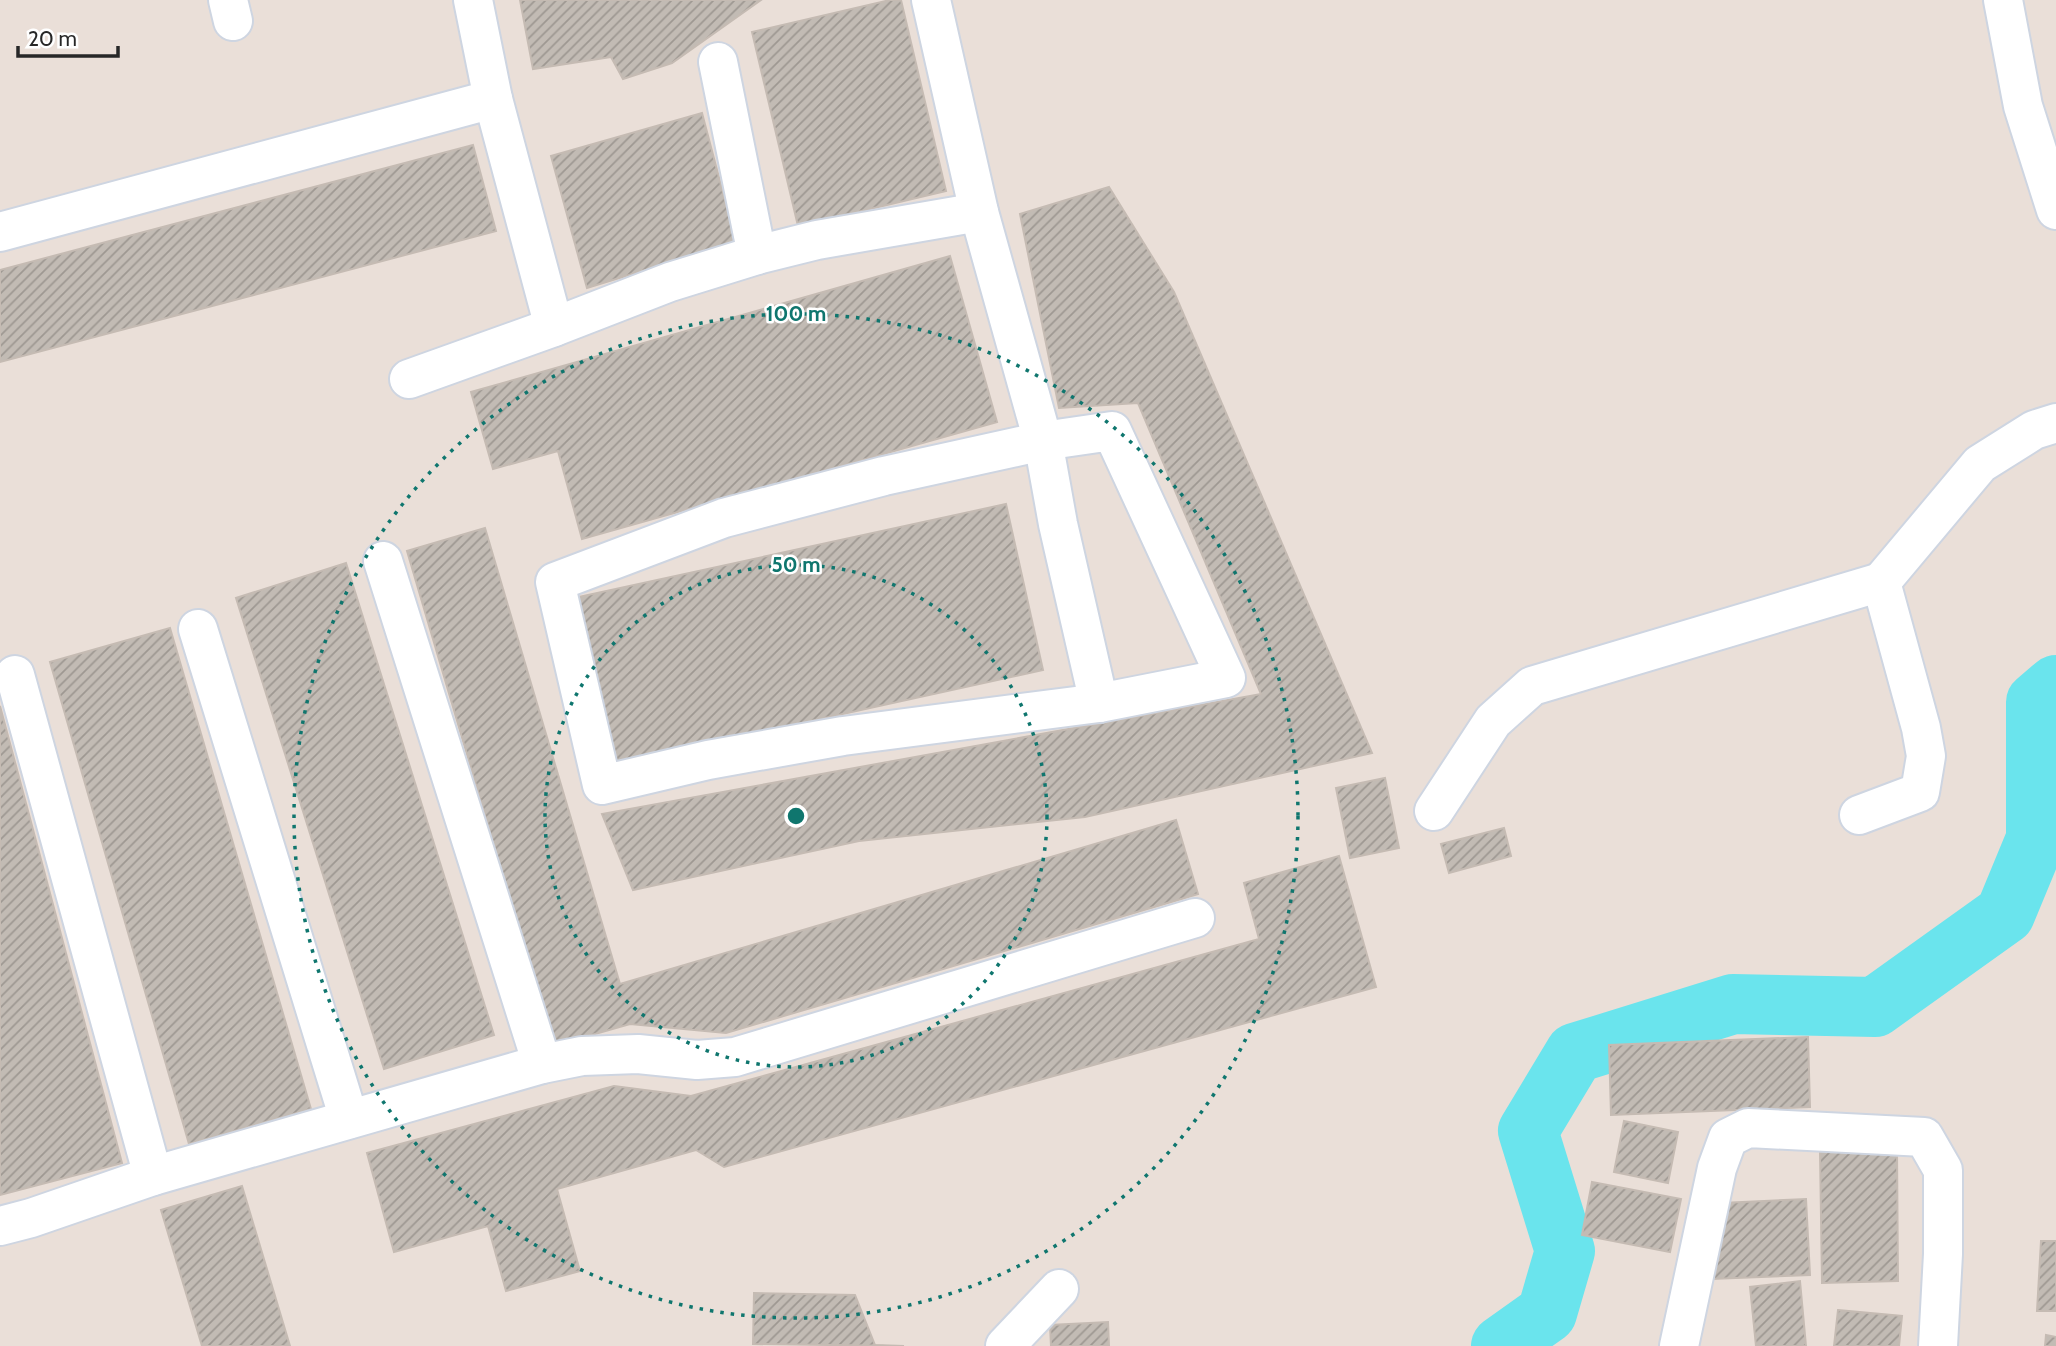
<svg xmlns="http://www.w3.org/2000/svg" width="2056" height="1346" viewBox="0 0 2056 1346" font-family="Cabin,sans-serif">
  <defs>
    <pattern id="building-hatch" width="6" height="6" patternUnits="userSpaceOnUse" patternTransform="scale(1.75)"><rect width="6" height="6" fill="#c2bbb4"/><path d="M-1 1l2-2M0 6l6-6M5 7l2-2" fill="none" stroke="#9e9892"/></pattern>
  </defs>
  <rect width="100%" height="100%" fill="#eadfd8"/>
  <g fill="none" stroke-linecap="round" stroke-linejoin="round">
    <!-- river -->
    <polyline stroke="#6ae4ed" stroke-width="60" points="1501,1346 1547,1313 1565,1251 1528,1131 1575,1053 1733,1004 1875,1007 2005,914 2036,839 2036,702 2056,685"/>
  </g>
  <!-- building -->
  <g fill="url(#building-hatch)" stroke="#c5bbb3" stroke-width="2">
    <polygon points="520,0 761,0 672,63 623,79 611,57 533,69"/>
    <polygon points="890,0 901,0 946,191 798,226 752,32"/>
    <polygon points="702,113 736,242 587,288 551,156"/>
    <polygon points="473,145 496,231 0,362 0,270"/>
    <polygon points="1109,187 1174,292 1372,753 1085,817 859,841 633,890 602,814 1261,694 1138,403 1059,408 1020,214"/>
    <polygon points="950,256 997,422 582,539 558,451 493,469 471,392"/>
    <polygon points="1006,504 1043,670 610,765 574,598"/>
    <polygon points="485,528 620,984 1176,820 1198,894 726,1033 630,1024 553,1046 407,551"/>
    <polygon points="346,563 494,1035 384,1069 236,598"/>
    <polygon points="170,628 311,1109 189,1144 50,662"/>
    <polygon points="0,706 122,1163 0,1195"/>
    <polygon points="1385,778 1399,848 1350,858 1336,788"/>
    <polygon points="1504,828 1511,856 1449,873 1441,844"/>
    <polygon points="1339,856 1376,987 724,1167 696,1150 557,1189 580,1271 506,1291 488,1226 394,1252 367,1153 614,1086 691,1096 1259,939 1244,883"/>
    <polygon points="1808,1037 1810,1107 1611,1115 1609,1045"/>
    <polygon points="1624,1121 1678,1132 1668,1183 1614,1172"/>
    <polygon points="1897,1151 1898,1281 1822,1283 1820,1152"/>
    <polygon points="1592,1182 1681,1199 1670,1252 1582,1235"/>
    <polygon points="242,1186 290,1346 202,1346 161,1210"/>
    <polygon points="1806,1199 1810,1275 1712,1279 1722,1203"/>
    <polygon points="2041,1241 2056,1241 2056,1311 2037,1311"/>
    <polygon points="1800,1281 1806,1346 1756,1346 1750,1287"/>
    <polygon points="754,1293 855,1295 875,1345 904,1346 753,1344"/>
    <polygon points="1838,1310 1902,1316 1899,1346 1834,1346"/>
    <polygon points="1108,1322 1109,1346 1051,1346 1050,1325"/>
    <polygon points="2046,1335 2056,1337 2056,1346 2045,1346"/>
  </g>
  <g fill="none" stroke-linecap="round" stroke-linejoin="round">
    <defs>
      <g id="minor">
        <polyline points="228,0 233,21"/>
        <polyline points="473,0 493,99 554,327"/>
        <polyline points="931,0 979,212 1043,441 1058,524 1099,703"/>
        <polyline points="2003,0 2023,106 2056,210"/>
        <polyline points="718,62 757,255"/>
        <polyline points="0,232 493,99"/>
        <polyline points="409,379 554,327 670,282 757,255 817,240 979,212"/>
        <polygon points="1112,431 1226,678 1099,703 843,736 708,760 602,785 555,582 724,518 884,476 1043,441"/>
        <polyline points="383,561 542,1064"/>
        <polyline points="198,629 349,1119"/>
        <polyline points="15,675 153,1176"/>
        <polyline points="1434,811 1493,721 1532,686 1881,582"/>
        <polyline points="1859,815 1920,792 1926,756 1921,728 1881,582 1980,464 2034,430 2056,423"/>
        <polyline points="0,1226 31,1218 153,1176 542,1064 582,1056 638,1054 697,1060 735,1057 1195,918"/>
        <polyline points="1005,1346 1059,1289"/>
        <polyline points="1679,1346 1717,1168 1728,1138 1748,1128 1924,1137 1943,1170 1943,1254 1938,1346"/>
      </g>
    </defs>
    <!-- minor casing -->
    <use href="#minor" stroke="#ced5e1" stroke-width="42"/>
    <!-- minor -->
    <use href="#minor" stroke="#fff" stroke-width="38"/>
  </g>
  <!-- distance rings -->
  <g fill="none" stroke="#0f766e" stroke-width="3.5" stroke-dasharray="3.5 7">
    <circle cx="796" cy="816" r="251"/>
    <circle cx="796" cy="816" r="502"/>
  </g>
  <circle cx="796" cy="816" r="10" fill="#0f766e" stroke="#fff" stroke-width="3.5"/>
  <g font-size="21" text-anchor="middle" font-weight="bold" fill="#0f766e" stroke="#fff" stroke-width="5" stroke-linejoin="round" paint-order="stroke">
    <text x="796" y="321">100 m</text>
    <text x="796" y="572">50 m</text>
  </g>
  <!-- scale -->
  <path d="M18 46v10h100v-10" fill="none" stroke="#272727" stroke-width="3.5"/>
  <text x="28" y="46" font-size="21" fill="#272727" stroke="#ffffff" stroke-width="5" paint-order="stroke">20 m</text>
</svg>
